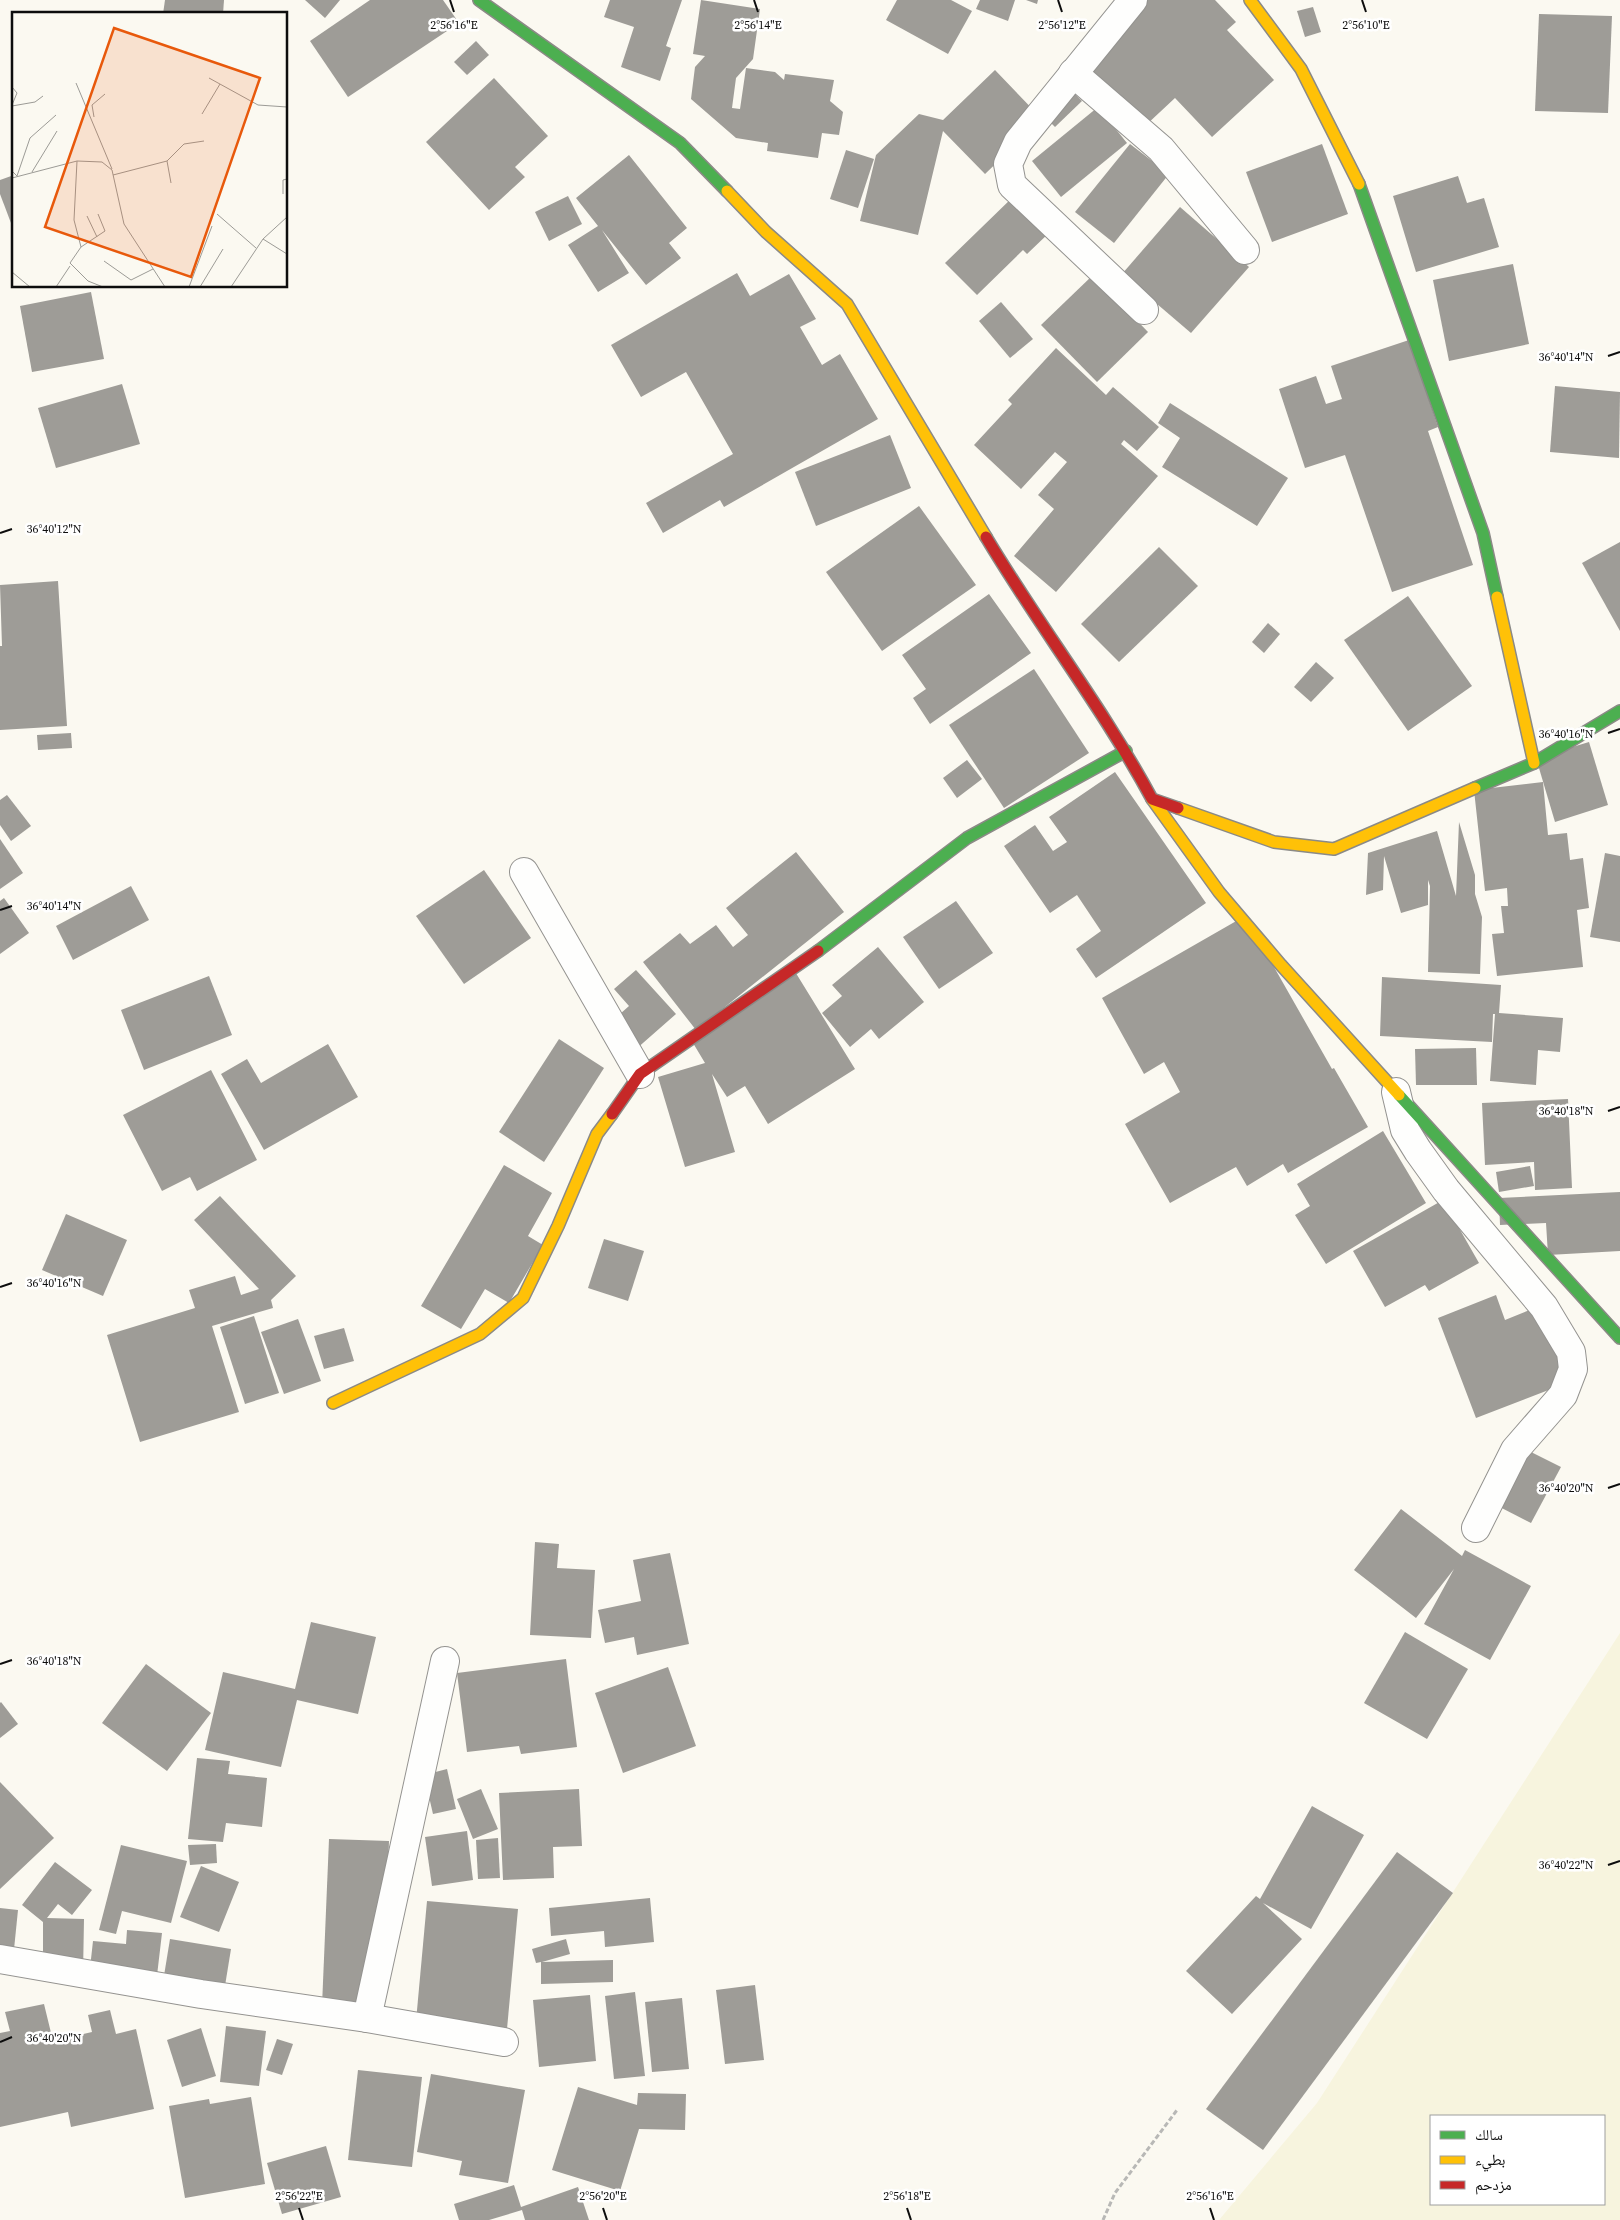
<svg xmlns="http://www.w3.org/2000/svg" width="1620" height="2220" viewBox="0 0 1620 2220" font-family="'Source Serif 4','Noto Naskh Arabic',serif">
  <rect width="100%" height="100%" fill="#fbf9f1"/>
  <!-- farmland -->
  <path fill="#f7f4de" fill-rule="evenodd" d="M1620 1633V2220H1219L1317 2103ZM1431 2116H1604V2204H1431Z"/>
  <!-- building -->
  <g fill="#9e9c97">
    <polygon points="165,0 224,0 223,14 163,14"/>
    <polygon points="305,0 340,0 325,18"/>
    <polygon points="370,0 443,0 459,23 348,97 310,41"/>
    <polygon points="610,0 682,0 666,46 671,48 660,81 621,67 634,27 604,17"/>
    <polygon points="701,0 760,9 753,59 736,78 732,108 740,109 746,68 775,72 784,80 785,74 834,80 830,101 843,112 839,135 822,133 818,158 767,151 768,143 736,138 691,99 695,67 705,56 693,54"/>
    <polygon points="897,0 951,0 972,11 948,54 886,20"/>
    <polygon points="980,0 1015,0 1008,21 976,9"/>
    <polygon points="1026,0 1038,0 1037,4"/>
    <polygon points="1146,0 1215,0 1236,22 1227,30 1274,80 1212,137 1175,98 1145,126 1082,60"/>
    <polygon points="1313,7 1321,32 1305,37 1297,11"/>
    <polygon points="1539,14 1612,16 1608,113 1535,111"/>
    <polygon points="476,41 489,55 467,75 454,62"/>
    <polygon points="11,45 14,45 14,114 12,114"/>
    <polygon points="995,70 1042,119 985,174 943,131 918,235 860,221 876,155 919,114 943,120"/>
    <polygon points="494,78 548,136 515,167 525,177 489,210 426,142"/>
    <polygon points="1069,88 1082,101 1055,127 1042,114"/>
    <polygon points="1098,107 1127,143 1061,197 1032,161"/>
    <polygon points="1130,144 1169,174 1114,243 1075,212"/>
    <polygon points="1322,144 1348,214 1272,242 1246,172"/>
    <polygon points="846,150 874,159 858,208 830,199"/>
    <polygon points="629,155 687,228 669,243 681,258 646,285 602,230 629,273 598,292 568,245 598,226 576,198"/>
    <polygon points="14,175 14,231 0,194 0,180"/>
    <polygon points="1458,176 1467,203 1484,198 1499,247 1416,272 1393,196"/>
    <polygon points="1015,195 1050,232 1027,254 1023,250 977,295 945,263"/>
    <polygon points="568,196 582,224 549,241 535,212"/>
    <polygon points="1180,207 1249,267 1191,333 1122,274"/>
    <polygon points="1513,264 1529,344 1449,361 1433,280"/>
    <polygon points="737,273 750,296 789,274 816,319 800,327 822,365 840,354 878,419 724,507 720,500 663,533 646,503 733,454 686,372 641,397 611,345"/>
    <polygon points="1093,275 1148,332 1097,382 1041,325"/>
    <polygon points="91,292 104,359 32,372 20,306"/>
    <polygon points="1001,302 1033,339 1010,358 979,321"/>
    <polygon points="1409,340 1438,427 1428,431 1473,565 1392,592 1345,455 1305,468 1279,389 1316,376 1326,404 1342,399 1331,366"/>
    <polygon points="1056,348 1106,395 1113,387 1159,427 1137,451 1124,440 1121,444 1158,476 1056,592 1014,556 1054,509 1038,495 1067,462 1055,452 1021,489 974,445 1012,404 1008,400"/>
    <polygon points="122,384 140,444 56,468 38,408"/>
    <polygon points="1555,386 1620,392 1619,458 1550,452"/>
    <polygon points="1170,403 1288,478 1257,526 1162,467 1180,438 1158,423"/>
    <polygon points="890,435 911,488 816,526 795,472"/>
    <polygon points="919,506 976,585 882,651 826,572"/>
    <polygon points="1620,542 1620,631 1582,563"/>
    <polygon points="1159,547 1198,586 1119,662 1081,624"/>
    <polygon points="58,581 67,726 0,730 0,646 2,646 0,585"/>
    <polygon points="989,594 1031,653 930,724 913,698 926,689 902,655"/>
    <polygon points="1408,596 1472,686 1408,731 1344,640"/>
    <polygon points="1268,623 1280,634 1264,653 1252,642"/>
    <polygon points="1316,662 1334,678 1311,702 1294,687"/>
    <polygon points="1034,669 1089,753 1004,808 949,725"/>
    <polygon points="71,733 72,748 38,750 37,735"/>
    <polygon points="1589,742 1608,805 1555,822 1536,758"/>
    <polygon points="967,760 982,779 957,798 943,778"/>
    <polygon points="1115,772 1206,903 1096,978 1076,949 1101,931 1077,895 1050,913 1004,846 1035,825 1053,851 1067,842 1049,817"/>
    <polygon points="1543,782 1548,835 1567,833 1570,860 1583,858 1589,908 1577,910 1583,967 1497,976 1492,934 1504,933 1501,906 1508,906 1507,888 1485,891 1474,790"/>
    <polygon points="7,795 31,826 11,841 0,825 0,800"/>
    <polygon points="1459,822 1475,875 1475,894 1482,917 1480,974 1428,972 1430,886 1428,880 1428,905 1401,913 1384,856 1383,890 1366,895 1368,853 1437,831 1456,896"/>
    <polygon points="0,839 23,873 0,889"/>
    <polygon points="796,852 844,912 696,1030 643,962 680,933 690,944 716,925 733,947 748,935 726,908"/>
    <polygon points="1605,853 1620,856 1620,942 1590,937"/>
    <polygon points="484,870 531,938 464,984 416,916"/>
    <polygon points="131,886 149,920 73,960 56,926"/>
    <polygon points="4,898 29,933 0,954 0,901"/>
    <polygon points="956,901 993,953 939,989 903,937"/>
    <polygon points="1245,916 1332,1069 1334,1068 1368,1127 1288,1173 1283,1164 1247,1186 1236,1167 1170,1203 1125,1124 1180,1092 1164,1062 1144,1074 1102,998"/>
    <polygon points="878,947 924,1002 879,1039 871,1029 850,1047 822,1013 842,996 832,985"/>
    <polygon points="636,970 676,1014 635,1050 611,1022 629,1006 614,989"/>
    <polygon points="794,970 855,1069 768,1124 745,1086 727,1097 712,1074 735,1152 685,1167 658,1077 705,1063 693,1043"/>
    <polygon points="209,976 232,1035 144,1070 121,1010"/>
    <polygon points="1382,977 1501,985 1499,1013 1563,1018 1560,1052 1538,1050 1536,1085 1490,1081 1495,1014 1493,1014 1492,1042 1380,1036"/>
    <polygon points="559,1039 604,1068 544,1162 499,1132"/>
    <polygon points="328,1044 358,1097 264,1150 221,1074 247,1059 261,1083"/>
    <polygon points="1476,1048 1477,1085 1416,1085 1415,1049"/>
    <polygon points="211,1070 257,1160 197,1191 190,1177 162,1191 123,1115"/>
    <polygon points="1568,1099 1572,1188 1535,1190 1534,1162 1485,1165 1482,1103"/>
    <polygon points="1383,1131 1426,1203 1326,1264 1295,1215 1310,1206 1297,1184"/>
    <polygon points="504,1165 552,1193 528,1236 543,1245 509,1303 485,1289 461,1329 421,1306"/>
    <polygon points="1530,1166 1534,1186 1499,1192 1496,1172"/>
    <polygon points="1620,1192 1620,1251 1548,1255 1546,1223 1500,1225 1499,1198"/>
    <polygon points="220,1196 296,1276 271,1300 273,1308 212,1326 239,1412 140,1442 107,1335 195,1308 189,1290 235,1276 241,1295 259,1289 194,1220"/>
    <polygon points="1443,1200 1479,1263 1429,1291 1425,1285 1385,1307 1353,1251"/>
    <polygon points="66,1214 127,1240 103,1296 42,1270"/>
    <polygon points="604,1239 644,1251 628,1301 588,1288"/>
    <polygon points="1496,1295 1505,1320 1542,1305 1572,1381 1476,1418 1438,1318"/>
    <polygon points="254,1316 279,1393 245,1404 220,1327"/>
    <polygon points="298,1319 321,1381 284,1394 261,1332"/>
    <polygon points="344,1328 354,1361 324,1369 314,1336"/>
    <polygon points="1519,1446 1561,1467 1531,1523 1490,1502"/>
    <polygon points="1401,1509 1462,1556 1465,1550 1531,1586 1490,1660 1424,1624 1454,1569 1416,1618 1354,1570"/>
    <polygon points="535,1542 559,1544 557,1568 595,1570 591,1638 530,1635"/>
    <polygon points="670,1553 689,1644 637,1655 634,1637 605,1643 598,1610 641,1601 633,1560"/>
    <polygon points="311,1622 376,1637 358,1714 297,1700 281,1767 205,1750 223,1672 295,1689"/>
    <polygon points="1405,1632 1468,1669 1427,1739 1364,1703"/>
    <polygon points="566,1659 577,1747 521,1754 519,1746 467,1752 457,1673"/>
    <polygon points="146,1664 211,1713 167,1771 102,1723"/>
    <polygon points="668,1667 696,1746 623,1773 595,1693"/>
    <polygon points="1,1702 18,1724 0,1738 0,1703"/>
    <polygon points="197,1758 230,1761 228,1774 267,1778 262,1827 226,1823 223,1842 188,1839"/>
    <polygon points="447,1769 456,1809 433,1814 424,1775"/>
    <polygon points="0,1782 54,1838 0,1889"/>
    <polygon points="481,1789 498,1829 473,1839 457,1799"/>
    <polygon points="579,1789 582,1846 553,1847 554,1878 503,1880 499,1793"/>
    <polygon points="1312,1806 1364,1835 1311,1929 1263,1903 1302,1939 1232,2014 1186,1971 1256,1896 1260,1899"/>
    <polygon points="467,1831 473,1880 432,1886 425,1837"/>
    <polygon points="498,1838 500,1878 478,1879 476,1840"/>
    <polygon points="329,1839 389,1841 383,2008 322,2006"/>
    <polygon points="216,1844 217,1863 190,1865 188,1845"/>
    <polygon points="121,1845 187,1861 171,1923 122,1911 116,1934 99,1930"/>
    <polygon points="1397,1852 1453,1893 1263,2150 1206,2109"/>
    <polygon points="55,1862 92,1890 72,1915 58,1904 47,1918 84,1919 83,1974 43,1974 43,1922 22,1905"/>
    <polygon points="201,1866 239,1882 219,1932 180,1917"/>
    <polygon points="650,1898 654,1942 605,1947 604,1931 551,1936 549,1908"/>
    <polygon points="427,1901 518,1909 506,2040 415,2032"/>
    <polygon points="0,1908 18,1910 12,1969 0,1968"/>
    <polygon points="127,1930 162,1933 156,1984 89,1977 93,1941 126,1944"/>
    <polygon points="170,1939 231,1949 223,1998 162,1988"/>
    <polygon points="566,1939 570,1954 542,1962 613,1960 613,1982 541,1984 541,1962 536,1963 532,1949"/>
    <polygon points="755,1985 764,2060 725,2064 716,1990"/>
    <polygon points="635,1992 645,2076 614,2079 605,1996"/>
    <polygon points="590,1995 596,2061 539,2067 533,2000"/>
    <polygon points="682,1998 689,2069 652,2072 645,2002"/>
    <polygon points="44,2004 53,2041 92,2032 88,2015 110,2010 116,2034 136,2029 154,2109 71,2127 68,2112 0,2127 0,2033 10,2031 5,2012"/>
    <polygon points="226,2026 266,2031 259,2086 220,2082"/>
    <polygon points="201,2028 216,2076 182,2087 167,2040"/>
    <polygon points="277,2039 293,2044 282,2075 266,2070"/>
    <polygon points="358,2070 422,2077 412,2167 348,2160"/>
    <polygon points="431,2074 525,2090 508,2183 459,2175 462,2161 417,2152"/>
    <polygon points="578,2087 637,2105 638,2093 686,2094 685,2130 639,2129 620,2191 552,2170"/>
    <polygon points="251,2097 265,2184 185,2198 169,2106 209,2099 210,2104"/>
    <polygon points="326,2146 341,2197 282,2214 267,2163"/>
    <polygon points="514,2185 521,2207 578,2187 589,2220 525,2220 522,2210 489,2220 459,2220 454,2204"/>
  </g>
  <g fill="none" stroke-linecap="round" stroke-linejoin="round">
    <defs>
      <g id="street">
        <polyline points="1133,0 1018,142 1008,164 1012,185 1144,310"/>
        <polyline points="1073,73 1161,149 1245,250"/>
        <polyline points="524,872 640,1074"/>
        <polyline points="1396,1092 1405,1130 1418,1151 1446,1190 1544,1307 1571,1352 1573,1369 1563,1395 1515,1450 1476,1528"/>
        <polyline points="0,1959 201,1994 367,2018 504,2042"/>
        <polyline points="367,2018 445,1661"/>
      </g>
      <g id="fast">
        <polyline points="479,0 680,143 727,191"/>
        <polyline points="1359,184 1483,533 1497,597"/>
        <polyline points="1475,788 1534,763 1620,711"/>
        <polyline points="818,951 967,838 1126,751"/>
        <polyline points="1399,1095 1620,1338"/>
      </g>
      <g id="slow">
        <polyline points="1250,0 1301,69 1359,184"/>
        <polyline points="727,191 766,232 847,304 986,537"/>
        <polyline points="1497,597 1534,763"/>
        <polyline points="1152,799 1219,892 1281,965 1399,1095"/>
        <polyline points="1178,808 1274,842 1334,849 1475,788"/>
        <polyline points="333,1403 480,1334 523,1298 558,1226 597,1134 612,1114"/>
      </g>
      <g id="jam">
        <path d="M986 537C1039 626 1103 708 1152 799L1178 808"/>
        <polyline points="612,1114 640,1074 818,951"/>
      </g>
    </defs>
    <!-- street casing -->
    <use href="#street" stroke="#949390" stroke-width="30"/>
    <!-- fast casing -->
    <use href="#fast" stroke="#8b8a86" stroke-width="14"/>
    <!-- slow casing -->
    <use href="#slow" stroke="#8b8a86" stroke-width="14"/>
    <!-- jam casing -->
    <use href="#jam" stroke="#8b8a86" stroke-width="14"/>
    <!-- path -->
    <polyline stroke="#b8b8b6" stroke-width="3" stroke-dasharray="5 2.5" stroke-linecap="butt" points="1103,2220 1115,2193 1177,2110"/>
    <!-- street -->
    <use href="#street" stroke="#fefefd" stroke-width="28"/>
    <!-- fast -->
    <use href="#fast" stroke="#4caf50" stroke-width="11"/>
    <!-- slow -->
    <use href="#slow" stroke="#ffc107" stroke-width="11"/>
    <!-- jam -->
    <use href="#jam" stroke="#c62828" stroke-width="11"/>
  </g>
  <!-- ticks -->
  <path fill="none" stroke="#0d0d0d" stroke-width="2" d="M450 0 454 12M754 0 758 12M1058 0 1062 12M1362 0 1366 12M1608 356 1620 352M0 533 12 529M1608 733 1620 729M0 910 12 906M1608 1111 1620 1107M0 1287 12 1283M1608 1488 1620 1484M0 1664 12 1660M1608 1865 1620 1861M0 2042 12 2037M299 2208 303 2220M603 2208 607 2220M907 2208 911 2220M1210 2208 1214 2220"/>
  <!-- overview -->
  <g transform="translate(12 12)">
    <rect width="275" height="275" fill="#fbf9f1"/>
    <path fill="none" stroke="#9c9b96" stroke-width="1" d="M197 66 246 93 275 95M64 71 100 157M0 75 5 81 0 93M0 94 23 90 31 84M190 102 208 72M82 105 80 93 93 82M65 149 62 208 69 235M155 149 159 171M0 159 5 164 18 126 44 103M20 160 45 119M101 163 155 149 172 132 192 129M0 166 65 149 90 150 100 158 112 212 153 275M271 182V168L275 167M86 202 93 219 69 235 58 251 76 269 91 275M205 202 244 236M75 204 85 225M251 227 275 242M92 249 119 268 141 257M0 260 18 275M44 275 58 254M177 275 200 214M188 275 211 237M219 275 251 227 275 205"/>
    <path fill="#e8590c" fill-opacity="0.15" stroke="#e8590c" stroke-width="2.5" d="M102 16 248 66 179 265 33 215Z"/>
    <rect width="275" height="275" fill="none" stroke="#0d0d0d" stroke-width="2.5"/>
  </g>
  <g font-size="12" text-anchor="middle" fill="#0d0d0d" stroke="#fff" stroke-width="5" stroke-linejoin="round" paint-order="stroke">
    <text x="454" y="29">2°56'16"E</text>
    <text x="758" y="29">2°56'14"E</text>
    <text x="1062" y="29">2°56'12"E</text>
    <text x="1366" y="29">2°56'10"E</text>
    <text x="1566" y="361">36°40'14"N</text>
    <text x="54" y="533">36°40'12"N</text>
    <text x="1566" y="738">36°40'16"N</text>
    <text x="54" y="910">36°40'14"N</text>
    <text x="1566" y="1115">36°40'18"N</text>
    <text x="54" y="1287">36°40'16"N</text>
    <text x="1566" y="1492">36°40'20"N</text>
    <text x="54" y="1665">36°40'18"N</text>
    <text x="1566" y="1869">36°40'22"N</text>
    <text x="54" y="2042">36°40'20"N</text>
    <text x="299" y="2200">2°56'22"E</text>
    <text x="603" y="2200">2°56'20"E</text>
    <text x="907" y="2200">2°56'18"E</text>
    <text x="1210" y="2200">2°56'16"E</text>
  </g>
  <!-- legend -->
  <rect x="1430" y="2115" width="175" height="90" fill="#ffffff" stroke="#9e9e9e"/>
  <rect x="1440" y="2131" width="25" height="8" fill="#4caf50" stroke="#9e9e9e"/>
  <text x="1475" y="2140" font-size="15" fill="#0d0d0d">سالك</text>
  <rect x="1440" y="2156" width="25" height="8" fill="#ffc107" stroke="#9e9e9e"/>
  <text x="1475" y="2165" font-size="15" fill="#0d0d0d">بطيء</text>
  <rect x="1440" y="2181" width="25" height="8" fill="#c62828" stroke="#9e9e9e"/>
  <text x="1475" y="2190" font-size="15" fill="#0d0d0d">مزدحم</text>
</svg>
